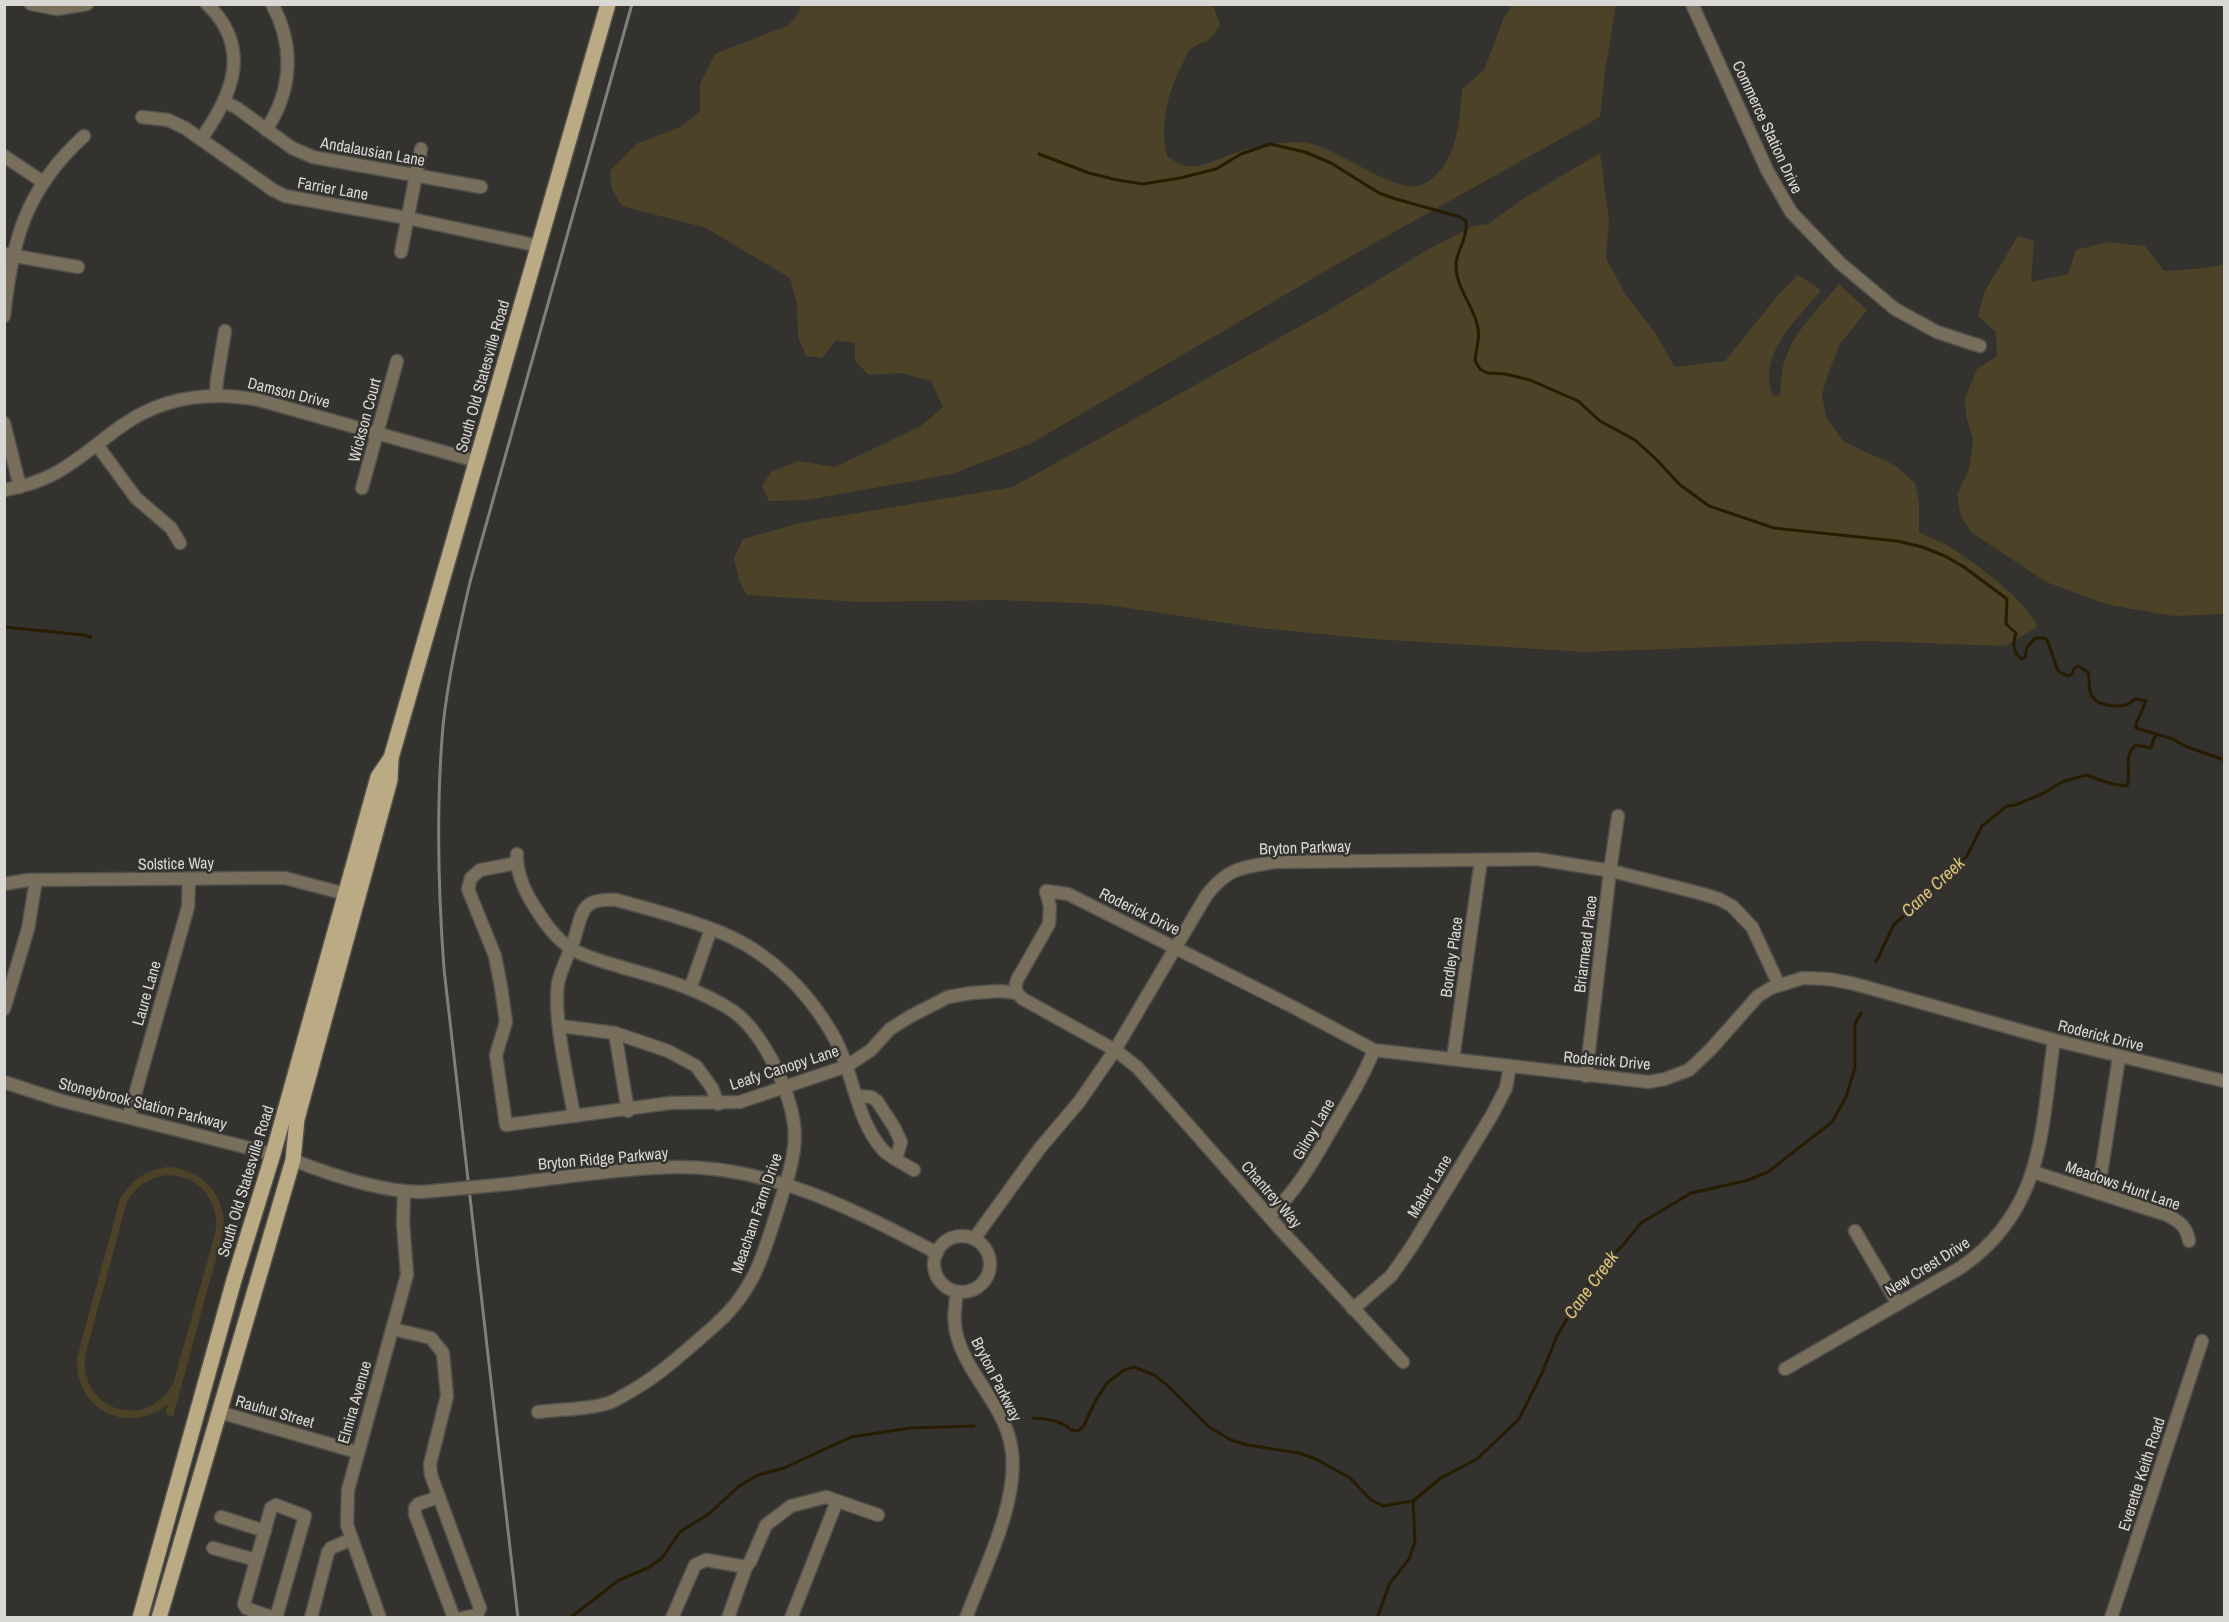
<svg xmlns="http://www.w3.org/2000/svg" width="2229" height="1622" viewBox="0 0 2229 1622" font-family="'Archivo Narrow',sans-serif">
  <rect width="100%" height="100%" fill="#34322e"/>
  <!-- green -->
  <g fill="#4c4228" fill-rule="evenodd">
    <path d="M1210 4 1214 8 1220 24C1209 48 1205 37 1190 50 1186 54 1184 62 1181 67 1167 94 1160 126 1167 156 1173 160 1180 166 1187 166 1204 168 1219 158 1235 153 1257 146 1284 140 1307 143 1335 146 1397 196 1421 185 1457 169 1459 124 1462 89L1484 70 1504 17 1512 5H1616L1605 72 1600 117 1353 255 1030 444 952 474 807 500 769 501 762 486 771 472 799 461 835 467 921 426 943 407 931 381 901 373 869 375 855 361V343L836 340 822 358 806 356 798 337 797 304 790 278 706 228 622 206 612 189 610 171 636 144 682 126 700 111V84L715 54 789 25 799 12 800 5Z"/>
    <path d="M1600 153 1609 220 1606 258 1625 294 1654 331 1675 367 1725 361 1779 294 1798 275 1821 290C1803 313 1771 341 1769 373 1768 380 1771 389 1772 396L1780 395C1781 382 1781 369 1786 357 1795 330 1821 306 1839 284L1867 310 1840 344 1828 374 1822 395 1826 417 1843 441 1896 466 1915 483 1919 502V532C1930 538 1943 542 1953 549 1975 563 2030 603 2037 627L2005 646 1868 641 1586 652 1373 639 1259 628 1101 604 999 600 861 602 747 595 739 581 734 558 743 539 804 522 1013 487 1329 310 1427 250 1474 226 1488 224 1521 200Z"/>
    <polygon points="2018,236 2034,241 2031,282 2068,274 2076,250 2107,242 2145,246 2164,271 2205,268 2224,264 2224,614 2174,616 2109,605 2046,582 1971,532 1961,516 1957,495 1969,469 1973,440 1966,416 1965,398 1977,369 1997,356 1996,332 1978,316 1985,291"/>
    <path d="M167 1167C202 1169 225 1194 224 1228L173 1417 166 1414 168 1404C128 1437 74 1409 77 1358L120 1199C131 1180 146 1170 167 1167ZM168 1175C201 1176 221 1203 215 1234L173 1384C145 1434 75 1408 86 1352L127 1202C136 1186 149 1177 168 1175Z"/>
  </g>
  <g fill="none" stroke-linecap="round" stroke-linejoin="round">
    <!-- stream -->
    <g stroke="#281c00" stroke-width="3">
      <path d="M1039 154 1089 173 1117 180 1143 184 1180 178 1216 169 1241 154 1270 144 1305 152 1331 163 1379 193 1396 199 1460 217 1466 221C1468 241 1455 252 1456 266 1456 287 1472 304 1477 324 1481 336 1476 348 1475 361L1480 369 1487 373 1505 374 1530 380 1578 401 1600 421 1635 440 1657 460 1679 484 1709 506 1774 528 1897 541 1922 547 1945 556 1964 567 2007 599 2006 624 2016 633C2013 643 2012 653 2022 659L2025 657 2027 647 2035 638H2045L2048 642 2058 671 2068 676 2072 674 2074 668 2078 666 2088 672C2090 679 2088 691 2092 696 2097 706 2119 708 2128 704 2131 702 2133 700 2136 699L2146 701 2136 724V728L2173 739 2185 746 2224 760"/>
      <polyline points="4,627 84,635 91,637"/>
      <path d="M1876 962 1894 924 1916 906 1967 856 1982 826 2007 806 2015 805 2042 794 2062 782 2086 775 2112 784 2127 786C2132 772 2122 756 2136 745L2151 748 2154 738 2158 734"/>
      <path d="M1033 1418C1045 1418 1063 1421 1071 1430L1078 1431 1083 1427 1096 1400 1107 1383 1124 1370 1134 1367 1154 1375 1166 1384 1209 1427 1231 1440 1247 1445 1299 1453 1316 1459 1350 1478 1371 1500 1383 1506 1413 1501 1441 1478 1477 1459 1519 1419 1542 1373 1557 1336 1577 1301 1602 1265 1623 1245 1641 1223 1691 1193 1745 1181 1768 1172 1832 1122 1846 1097 1855 1068V1024L1861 1013"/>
      <polyline points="570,1618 619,1580 648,1568 662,1558 680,1532 710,1513 739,1486 758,1475 784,1468 851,1437 910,1428 974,1426"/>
      <polyline points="1377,1618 1390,1583 1409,1559 1415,1542 1413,1501"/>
    </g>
    <defs>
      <g id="minor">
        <polyline points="31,4 57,9 87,4"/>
        <polyline points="1692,4 1767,170 1791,212 1840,263 1895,309 1937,332 1980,346"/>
        <polyline points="225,102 237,108 292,148 313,157 481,187"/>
        <polyline points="142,117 168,120 185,128 273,190 285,196 407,218 539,246"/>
        <path d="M266 130C292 91 295 46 272 4"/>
        <path d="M201 139C232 96 253 48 207 4"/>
        <polyline points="4,156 43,182"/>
        <polyline points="401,252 421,149"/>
        <polyline points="4,254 78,267"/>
        <path d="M4 316C12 239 26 189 84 136"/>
        <polyline points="216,395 217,379 225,331"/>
        <polyline points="4,423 20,487"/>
        <polyline points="97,445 136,498 171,528 180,543"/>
        <polyline points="362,488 397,361"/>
        <path d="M4 490C60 481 80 455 123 425 164 396 211 391 259 400L476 461"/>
        <path d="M517 854C516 871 523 887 531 901 542 919 554 938 572 949 589 959 609 963 628 969 664 979 701 990 733 1011 753 1025 770 1054 780 1077 801 1126 798 1149 781 1199 764 1252 756 1291 712 1328 684 1352 658 1377 626 1394 619 1398 612 1403 605 1404 584 1410 559 1409 538 1412"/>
        <polyline points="517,863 480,870 471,878 468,889 495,956 501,987 506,1022 496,1055 506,1125 670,1103 740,1102 847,1066 871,1050 890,1029 911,1016 948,997 971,993 1000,991 1017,993"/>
        <polyline points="4,884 28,880 266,878 285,878 346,894"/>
        <polyline points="690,989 711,929"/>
        <polyline points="4,1009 28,929 36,880"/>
        <polyline points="560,1026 615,1033 668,1051 696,1066 712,1088 718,1104"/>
        <polyline points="615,1033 628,1111"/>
        <polyline points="1453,1059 1481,860"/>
        <polyline points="1586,1076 1610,871 1618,816"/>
        <polyline points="4,1082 59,1100 273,1154"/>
        <polyline points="857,1096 871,1097 877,1101 894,1127 901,1142 896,1159"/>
        <polyline points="129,1116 188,907 189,879"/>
        <path d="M574 1116C568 1079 553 1019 558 983 561 969 569 954 574 940 583 910 581 898 617 900 652 910 689 919 722 933 770 953 809 992 834 1037 854 1072 855 1119 883 1150 891 1158 904 1164 914 1170"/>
        <path d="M293 1160C331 1175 381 1192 422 1192"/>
        <path d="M2033 1172 2167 1215C2180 1222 2187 1227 2189 1241"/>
        <path d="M508 1184C565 1177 622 1168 680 1167 773 1167 857 1211 937 1253"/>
        <polyline points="2098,1193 2119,1057"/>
        <path d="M1269 1216C1298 1190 1315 1158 1334 1125 1349 1100 1363 1077 1374 1050"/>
        <polyline points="1855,1231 1898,1304"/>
        <circle cx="962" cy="1264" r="28"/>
        <path d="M974 1239 1040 1148 1079 1102 1115 1050 1206 896C1227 868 1242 867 1276 862L1537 859 1612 871 1703 894 1719 899 1732 906 1752 927 1779 985"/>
        <path d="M957 1292C955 1305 953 1319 956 1332 966 1376 1007 1406 1012 1452 1018 1504 984 1569 966 1618"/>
        <polyline points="1353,1309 1391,1276 1412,1246 1492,1115 1506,1088 1510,1066"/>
        <polyline points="393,1329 431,1338 443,1353 447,1396 430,1464 431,1475 480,1608 477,1615 462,1618"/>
        <path d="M1403 1362 1280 1229 1137 1067 1115 1050 1023 999C1016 993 1014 989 1017 980L1049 924 1050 907 1046 891 1068 894 1295 1008 1374 1050 1649 1082 1665 1079 1689 1070 1711 1049 1758 996 1771 988 1803 978 1829 979 1855 984 2054 1040 2224 1081"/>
        <path d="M1785 1369 1960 1268C2044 1211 2041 1131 2054 1040"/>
        <polyline points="219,1412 357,1452"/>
        <polyline points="439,1497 418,1504 415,1508 415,1514 454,1618"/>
        <polyline points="221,1517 265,1531"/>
        <polyline points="213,1548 256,1560"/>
        <polyline points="274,1618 246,1608 244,1604 271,1508 276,1505 305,1516 276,1618"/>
        <polyline points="311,1618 328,1552 331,1548 352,1539"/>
        <polyline points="380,1618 347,1525 348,1490 407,1275 403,1223 404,1192"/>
        <polyline points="672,1618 695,1565 706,1560 746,1567"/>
        <polyline points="728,1618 746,1567 750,1562 766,1525 791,1506 826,1497 878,1515"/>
        <polyline points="791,1618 837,1501"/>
        <polyline points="2111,1618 2202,1341"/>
      </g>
      <g id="major">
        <polyline points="140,1618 234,1280 273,1154 378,777 391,758"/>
        <polyline points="159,1618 293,1160 297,1119 390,780 391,758 608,4"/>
      </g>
    </defs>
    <!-- minor casing -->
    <use href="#minor" stroke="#52504c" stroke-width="15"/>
    <!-- major casing -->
    <use href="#major" stroke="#52504c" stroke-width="18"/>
    <!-- minor -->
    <use href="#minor" stroke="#776f5c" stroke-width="12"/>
    <!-- major -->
    <use href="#major" stroke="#bbab84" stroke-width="15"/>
    <!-- rail -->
    <path stroke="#807f7b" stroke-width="3" d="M518 1618 444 969C438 888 436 807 443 726 448 678 459 630 470 582L632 4"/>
    <defs>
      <polyline id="minor-bridge" points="422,1192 508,1184"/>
    </defs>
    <!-- minor-bridge casing -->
    <use href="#minor-bridge" stroke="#52504c" stroke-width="15" stroke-linecap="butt"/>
    <!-- minor-bridge -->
    <use href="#minor-bridge" stroke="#776f5c" stroke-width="12"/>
  </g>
  <g text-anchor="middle" stroke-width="5" stroke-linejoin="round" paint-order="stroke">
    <!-- street labels -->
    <g font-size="16" fill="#d9d8d5" stroke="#34322e">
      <text transform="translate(1768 127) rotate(65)" y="6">Commerce Station Drive</text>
      <text transform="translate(373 151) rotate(10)" y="6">Andalausian Lane</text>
      <text transform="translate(333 188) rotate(10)" y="6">Farrier Lane</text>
      <text transform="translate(482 376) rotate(-74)" y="6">South Old Statesville Road</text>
      <text transform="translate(289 392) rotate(14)" y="6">Damson Drive</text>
      <text transform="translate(364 420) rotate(-75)" y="6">Wickson Court</text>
      <text transform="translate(1305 847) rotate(-2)" y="6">Bryton Parkway</text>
      <text transform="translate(176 863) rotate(-1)" y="6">Solstice Way</text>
      <text transform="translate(1140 911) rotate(26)" y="6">Roderick Drive</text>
      <text transform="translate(1585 944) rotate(-83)" y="6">Briarmead Place</text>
      <text transform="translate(1451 957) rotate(-82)" y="6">Bordley Place</text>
      <text transform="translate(146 993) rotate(-74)" y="6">Laure Lane</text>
      <text transform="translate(2101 1035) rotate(14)" y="6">Roderick Drive</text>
      <text transform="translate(1607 1060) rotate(5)" y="6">Roderick Drive</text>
      <text transform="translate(784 1067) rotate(-18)" y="6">Leafy Canopy Lane</text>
      <text transform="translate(143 1103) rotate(14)" y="6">Stoneybrook Station Parkway</text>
      <text transform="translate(1313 1129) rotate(-60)" y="6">Gilroy Lane</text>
      <text transform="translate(603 1158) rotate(-5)" y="6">Bryton Ridge Parkway</text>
      <text transform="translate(245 1181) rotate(-73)" y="6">South Old Statesville Road</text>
      <text transform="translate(2123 1185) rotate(19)" y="6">Meadows Hunt Lane</text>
      <text transform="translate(1429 1186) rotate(-59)" y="6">Maher Lane</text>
      <text transform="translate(1272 1194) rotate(49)" y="6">Chantrey Way</text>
      <text transform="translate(756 1213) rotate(-71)" y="6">Meacham Farm Drive</text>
      <text transform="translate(1927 1266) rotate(-32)" y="6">New Crest Drive</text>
      <text transform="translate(997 1379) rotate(63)" y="6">Bryton Parkway</text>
      <text transform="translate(354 1402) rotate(-74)" y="6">Elmira Avenue</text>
      <text transform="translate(275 1411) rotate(16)" y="6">Rauhut Street</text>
      <text transform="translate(2141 1474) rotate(-72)" y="6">Everette Keith Road</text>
    </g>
    <!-- water labels -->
    <g font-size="18" font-style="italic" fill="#ddc179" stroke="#34322e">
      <text transform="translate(1933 887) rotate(-43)" y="6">Cane Creek</text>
      <text transform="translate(1591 1285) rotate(-54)" y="6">Cane Creek</text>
    </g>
  </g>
  <!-- border -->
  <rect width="2229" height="1622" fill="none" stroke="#d9d8d5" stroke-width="12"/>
</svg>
